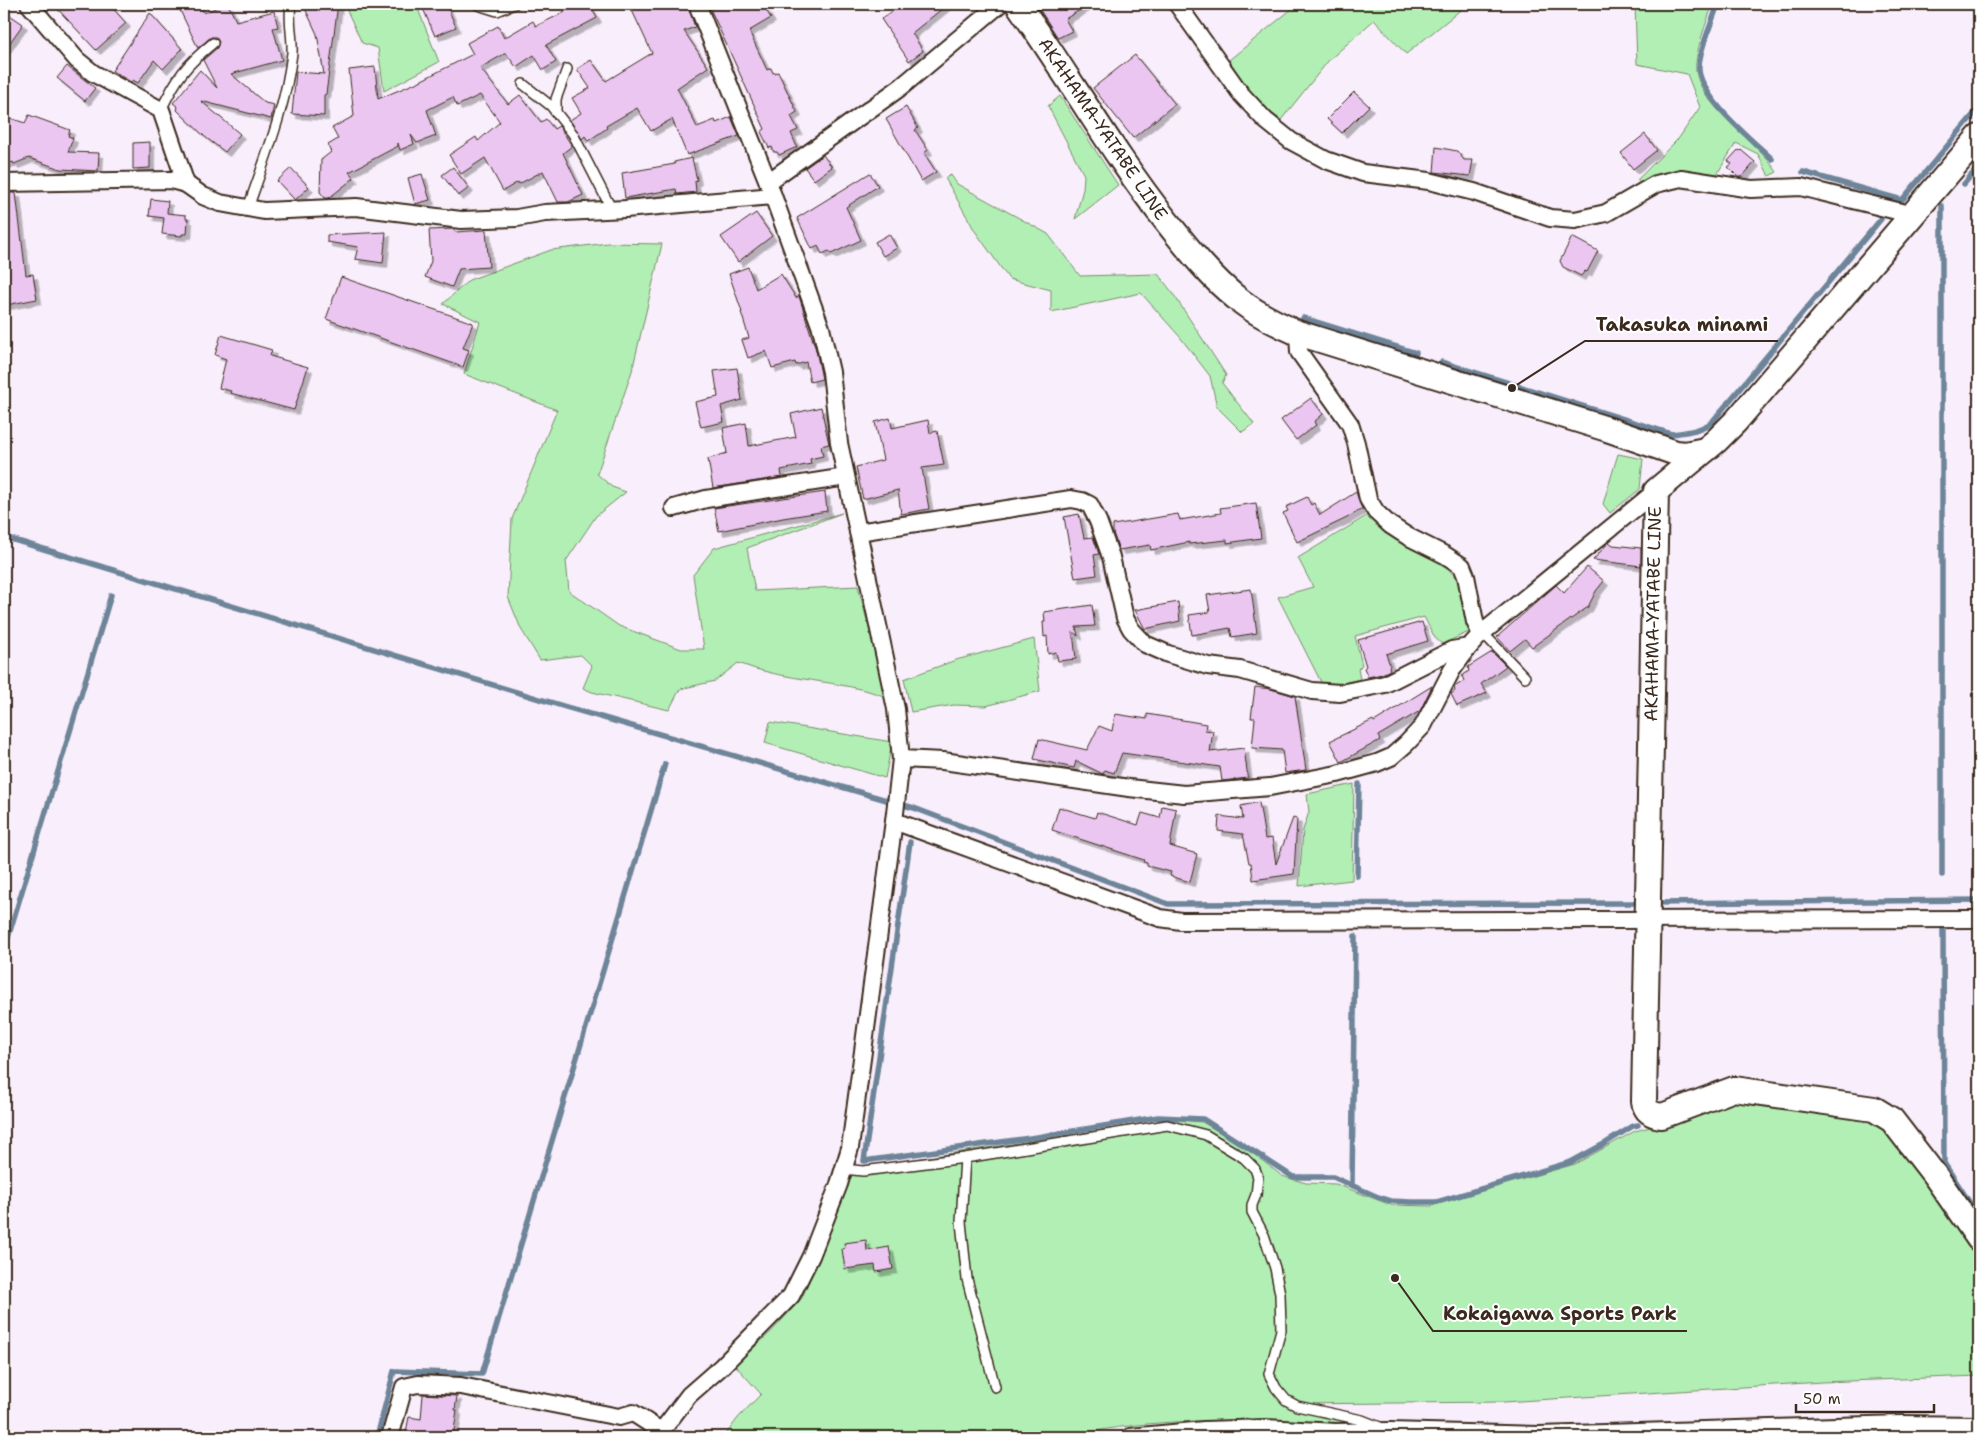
<svg xmlns="http://www.w3.org/2000/svg" width="1983" height="1441" viewBox="0 0 1983 1441" font-family="'Shantell Sans',sans-serif">
  <defs>
    <filter id="shadow"><feDropShadow dx="4.5" dy="4.5" stdDeviation="0" flood-color="#0004"/></filter>
  </defs>
  <rect width="100%" height="100%" fill="#f9eefb"/>
  <filter id="ink" filterUnits="userSpaceOnUse"><feTurbulence type="fractalNoise" baseFrequency=".02" numOctaves="2"/><feDisplacementMap in="SourceGraphic" scale="10" xChannelSelector="R" yChannelSelector="G"/><feConvolveMatrix kernelMatrix="1 2 1 2 8 2 1 2 1" color-interpolation-filters="sRGB"/></filter>
  <g filter="url(#ink)">
    <!-- green -->
    <g fill="#b2efb5" stroke="#768c6a">
      <polygon points="344,4 416,4 439,62 384,91 378,48 362,43"/>
      <polygon points="1298,4 1468,4 1406,54 1374,20 1329,60 1281,120 1258,103 1229,60"/>
      <path d="M1635 4H1713C1707 20 1694 54 1696 71 1701 107 1756 140 1777 172L1769 176 1758 154 1736 143 1717 174 1679 169 1643 186 1637 180 1679 138 1700 107 1687 74 1637 64Z"/>
      <polygon points="1060,96 1118,185 1075,219 1083,189 1084,175 1048,106"/>
      <polygon points="951,175 957,184 1048,234 1080,276 1158,274 1172,292 1226,375 1222,383 1254,424 1242,432 1217,407 1210,376 1180,337 1141,293 1051,312 1051,290 1009,279 975,231 945,178"/>
      <path d="M608 243 662 244 632 371 597 474 612 487 626 492 596 516 566 561 569 591 619 626 681 649H704L693 575 714 548 842 513 747 548 755 591 858 586 887 697C839 679 786 682 738 663L715 681 680 689 669 710 592 692 583 688 592 666 581 655 540 660 521 629 508 597 512 519 557 410 464 374 480 322 443 304 469 280 551 250Z"/>
      <polygon points="1618,454 1643,459 1640,489 1610,513 1603,504"/>
      <polygon points="1371,513 1448,568 1461,585 1469,632 1442,644 1435,638 1424,617 1355,636 1362,665 1358,669 1360,679 1324,688 1278,597 1313,587 1298,558"/>
      <polygon points="1034,639 1040,691 986,706 954,705 911,712 904,679 956,660"/>
      <polygon points="770,722 892,742 885,778 765,743"/>
      <polygon points="1354,784 1352,880 1299,886 1303,830 1309,812 1307,794"/>
      <path d="M1737 1093 1854 1111 1898 1135 1979 1252V1376L1822 1382 1504 1402 1288 1404 1295 1410 1351 1421 1345 1424C1252 1420 1158 1415 1067 1437H724L738 1418 761 1394 735 1365 772 1331 802 1298 855 1166 858 1168 1159 1121 1177 1120 1202 1122 1245 1147 1282 1176 1306 1183 1336 1184 1391 1205 1431 1206 1575 1164 1635 1131 1677 1120Z"/>
    </g>
    <g fill="none" stroke-linecap="round" stroke-linejoin="round">
      <!-- stream -->
      <g stroke="#6d8499" stroke-width="5.5">
        <path d="M1718 4C1713 20 1697 55 1699 71 1704 101 1750 138 1772 159"/>
        <polyline points="1803,172 1902,200 1979,108"/>
        <polyline points="1964,184 1979,166"/>
        <polyline points="1942,206 1942,875"/>
        <polyline points="1303,318 1416,353"/>
        <path d="M1442 362 1672 434C1687 432 1700 431 1712 422L1881 219"/>
        <polyline points="4,537 566,707 914,808 1168,904 1642,903"/>
        <polyline points="910,842 864,1161 1037,1137 1158,1117 1203,1119 1293,1177 1333,1177 1378,1197 1391,1201 1411,1202 1437,1202 1571,1162 1604,1144 1633,1126 1638,1125"/>
        <polyline points="1357,876 1359,784"/>
        <polyline points="1654,903 1979,900"/>
        <polyline points="1943,929 1944,1163 1979,1217"/>
        <polyline points="4,951 111,595"/>
        <polyline points="1352,1185 1355,936"/>
        <polyline points="377,1437 394,1371 482,1374 665,764"/>
      </g>
    </g>
    <!-- building -->
    <g fill="#eac6f1" stroke="#3b2a1e" filter="url(#shadow)">
      <polygon points="53,4 109,4 126,23 96,50"/>
      <polygon points="177,4 199,4 204,13 224,4 228,4 236,21 274,11 278,27 273,28 282,60 231,74 265,103 274,105 271,119 201,101 240,134 225,152 205,137 177,110 178,107 173,103 200,70 217,88 203,60 217,48 219,42 216,37 211,37 198,48"/>
      <polygon points="303,4 338,4 326,94 324,95 324,116 292,114 296,72 324,74 317,34"/>
      <polygon points="421,4 446,4 456,27 435,36"/>
      <polygon points="575,4 589,4 597,18 546,45 556,62 543,70 534,55 516,67 506,53 480,68 508,104 520,95 541,122 546,119 554,129 559,126 572,146 563,153 583,195 568,202 558,202 543,171 519,184 518,182 503,191 485,158 461,174 449,155 476,137 478,141 500,122 480,95 457,106 453,97 427,110 436,136 417,143 411,135 414,144 400,150 398,143 398,146 349,172 354,178 329,198 325,198 320,192 321,160 331,152 328,145 338,139 332,128 354,116 349,70 375,67 378,99 418,82 473,54 467,43 498,26 504,38 533,21 536,26 565,12 564,10"/>
      <polygon points="629,4 687,4 695,27 684,31 708,67 677,88 697,127 715,120 716,123 731,117 739,136 687,155 672,119 651,131 637,108 606,126 607,128 588,141 585,136 582,139 570,120 581,113 572,98 590,88 577,69 591,60 606,81 652,53"/>
      <polygon points="708,4 762,4 771,18 749,31 767,70 771,68 773,73 778,72 797,112 791,116 798,130 791,133 797,147 779,155 777,152 774,152 772,147 769,148 761,132 765,129"/>
      <polygon points="903,4 948,4 912,33 923,51 909,61 881,19"/>
      <polygon points="1036,4 1090,4 1065,19 1072,31 1058,38"/>
      <polygon points="4,11 23,24 4,51"/>
      <polygon points="150,13 182,49 163,69 154,60 138,83 133,80 131,82 112,71"/>
      <polygon points="1135,55 1175,104 1133,138 1093,88"/>
      <polygon points="67,66 95,88 85,101 57,78"/>
      <polygon points="1354,92 1369,106 1342,133 1327,119"/>
      <polygon points="906,107 918,128 915,130 928,150 924,153 936,172 921,181 886,119"/>
      <polygon points="29,115 70,130 68,136 73,138 68,152 99,153 98,171 60,169 29,158 14,164 13,162 4,165 4,116 25,123"/>
      <polygon points="1645,134 1657,150 1633,169 1621,153"/>
      <polygon points="150,142 150,168 133,169 133,143"/>
      <polygon points="1436,147 1457,151 1464,160 1473,160 1470,176 1434,172"/>
      <polygon points="1738,150 1740,151 1741,150 1755,162 1742,177 1738,177 1728,167 1732,164 1728,161"/>
      <polygon points="823,155 832,167 814,180 805,168"/>
      <polygon points="692,158 697,180 695,181 696,192 677,194 676,189 625,198 622,173 675,164 674,162"/>
      <polygon points="453,167 469,188 458,196 442,175"/>
      <polygon points="291,168 309,187 295,200 277,181"/>
      <polygon points="870,173 878,186 846,207 861,240 831,254 829,251 822,254 818,246 812,249 797,218"/>
      <polygon points="422,174 430,200 415,204 408,178"/>
      <polygon points="4,193 16,193 26,275 33,274 37,299 6,305 4,296"/>
      <polygon points="151,199 168,201 167,213 186,215 186,219 188,219 187,234 182,234 182,236 162,234 164,218 149,216"/>
      <polygon points="756,213 772,236 738,262 721,237"/>
      <polygon points="453,229 455,232 486,230 489,267 459,269 452,287 425,277 431,261 429,230"/>
      <polygon points="386,232 383,263 355,259 358,247 327,242 327,235"/>
      <polygon points="889,234 897,248 883,256 875,242"/>
      <polygon points="1572,237 1598,251 1587,272 1585,271 1581,276 1563,267 1560,261"/>
      <polygon points="748,267 756,289 781,274 796,298 799,296 816,350 822,379 810,382 806,362 796,365 795,362 772,368 766,351 748,358 742,340 749,338 741,312 742,312 729,274"/>
      <polygon points="341,277 473,323 463,348 469,350 463,367 326,319"/>
      <polygon points="221,335 272,350 270,356 308,367 294,410 230,393 231,391 219,388 226,359 215,355"/>
      <polygon points="737,368 742,400 721,406 724,422 701,427 695,402 718,397 714,371"/>
      <polygon points="1311,398 1323,414 1314,422 1316,425 1296,440 1281,420"/>
      <polygon points="821,407 829,444 821,446 823,456 810,459 811,464 781,470 782,477 713,488 708,459 727,453 723,428 746,423 749,446 796,437 791,414"/>
      <polygon points="890,418 892,428 928,420 930,433 937,431 944,465 922,468 929,509 901,514 898,490 863,499 856,467 883,460 875,422"/>
      <polygon points="825,492 827,511 783,518 719,531 714,508"/>
      <polygon points="1356,492 1362,509 1347,518 1297,542 1283,513 1288,511 1286,507 1307,497 1311,505 1314,503 1320,515"/>
      <polygon points="1256,503 1261,538 1227,543 1227,540 1189,544 1189,542 1151,550 1150,545 1119,550 1113,533 1113,525 1178,514 1180,520 1221,513 1220,508"/>
      <polygon points="1079,514 1084,538 1093,537 1099,554 1094,555 1097,575 1075,578 1064,517"/>
      <polygon points="1609,542 1613,545 1641,548 1641,566 1593,560"/>
      <polygon points="1587,567 1604,581 1596,591 1588,607 1532,647 1525,639 1510,651 1497,637 1556,585 1564,593"/>
      <polygon points="1251,589 1257,633 1232,637 1230,628 1192,635 1189,615 1210,612 1207,595"/>
      <polygon points="1178,602 1180,621 1145,629 1135,610"/>
      <polygon points="1092,605 1095,626 1076,627 1078,636 1073,632 1076,659 1058,661 1056,652 1048,654 1047,636 1044,637 1043,622 1045,622 1044,612"/>
      <polygon points="1422,622 1428,641 1386,654 1390,665 1389,667 1390,670 1382,674 1368,677 1364,668 1366,666 1358,640"/>
      <polygon points="1492,652 1506,666 1481,684 1487,693 1457,706 1451,694 1455,691 1454,687 1464,681 1462,676 1469,671 1468,667"/>
      <polygon points="1432,686 1420,711 1378,736 1380,740 1341,762 1330,741 1373,720 1374,722"/>
      <polygon points="1255,687 1271,689 1295,696 1306,770 1285,773 1282,750 1252,748 1255,718 1251,718"/>
      <polygon points="1115,714 1147,719 1147,714 1206,724 1205,730 1213,731 1210,752 1244,748 1248,778 1222,781 1220,767 1122,753 1114,773 1105,770 1103,774 1076,761 1074,768 1034,759 1039,739 1087,750 1099,726 1112,731"/>
      <polygon points="1259,802 1265,839 1272,838 1276,864 1293,818 1297,819 1294,874 1253,880 1251,863 1249,863 1243,834 1218,831 1219,816 1243,819 1241,806"/>
      <polygon points="1162,806 1176,809 1170,846 1197,854 1190,882 1170,876 1171,872 1147,866 1147,863 1143,862 1144,860 1052,830 1059,807 1095,818 1097,812 1138,825 1142,813 1160,818"/>
      <polygon points="866,1240 867,1251 889,1247 893,1269 876,1272 875,1265 845,1269 842,1249 845,1248 844,1243"/>
      <polygon points="423,1394 457,1396 455,1410 457,1410 453,1437 405,1437 409,1417 421,1419"/>
    </g>
    <g fill="none" stroke-linecap="round" stroke-linejoin="round">
      <defs>
        <g id="lane">
          <polyline points="478,5 497,11 514,4"/>
          <polyline points="523,84 551,106 573,134 612,210"/>
          <path d="M161 110C177 77 185 66 213 43"/>
          <polyline points="556,113 556,99 567,69"/>
          <path d="M248 208C265 158 286 107 292 53 293 37 288 20 291 4"/>
          <polyline points="1483,633 1525,677"/>
          <polyline points="965,1158 961,1222 967,1279 995,1387"/>
          <polyline points="843,1169 863,1171 965,1158 1167,1125 1206,1135 1244,1158 1255,1169 1258,1177 1256,1195 1252,1205 1252,1212 1264,1235 1275,1268 1280,1294 1281,1330 1269,1374 1276,1388 1286,1400 1297,1406 1362,1420 1380,1427"/>
        </g>
        <g id="street">
          <polyline points="29,4 77,60 93,73 161,110 186,184"/>
          <polyline points="1177,4 1241,94 1265,120 1291,141 1326,160 1363,173 1429,181 1474,192 1550,218 1575,220 1606,213 1656,184 1681,178 1751,189 1801,187 1913,215"/>
          <polyline points="768,182 901,87 1000,4"/>
          <polyline points="4,183 171,180 186,184 203,196 220,203 264,211 356,207 461,220 517,218 545,213 625,209 773,196"/>
          <polyline points="1298,333 1299,352 1350,424 1356,443 1368,499 1376,512 1390,525 1407,536 1445,555 1462,566 1466,576 1475,622 1481,634"/>
          <polyline points="674,508 706,499 846,477"/>
          <polyline points="858,532 1071,499 1082,501 1090,505 1098,521 1111,557 1125,618 1131,629 1145,644 1168,654 1208,666 1240,670 1312,691 1340,693 1385,684 1452,650 1469,647"/>
          <polyline points="901,759 943,761 1129,788 1184,794 1270,787 1337,774 1377,763 1391,757 1406,744 1423,726 1452,670 1469,647 1481,634 1656,491"/>
          <polyline points="894,821 1160,918 1181,921 1979,919"/>
          <polyline points="390,1437 404,1387 418,1384 461,1386 619,1417 633,1413 661,1431"/>
          <polyline points="657,1437 689,1395 721,1367 791,1296 811,1256 839,1184 850,1148 895,813 901,759 896,709 839,443 831,372 821,328 768,182 697,4"/>
          <polyline points="1130,1437 1204,1430 1266,1428 1335,1432 1389,1431 1539,1435 1901,1424 1979,1425"/>
        </g>
        <g id="secondary">
          <path d="M1018 4C1069 76 1112 153 1167 222 1189 250 1212 279 1239 300 1257 314 1277 324 1298 333L1607 429 1676 453 1685 454 1705 450"/>
          <path d="M1979 137 1736 421 1716 441 1656 491 1644 1101C1645 1111 1652 1115 1662 1116L1734 1089 1874 1109 1892 1120 1936 1177 1979 1239"/>
        </g>
      </defs>
      <!-- lane casing -->
      <use href="#lane" stroke="#3b2a1e" stroke-width="12"/>
      <!-- street casing -->
      <use href="#street" stroke="#3b2a1e" stroke-width="20"/>
      <!-- secondary casing -->
      <use href="#secondary" stroke="#3b2a1e" stroke-width="28"/>
      <!-- lane -->
      <use href="#lane" stroke="#fff" stroke-width="9"/>
      <!-- street -->
      <use href="#street" stroke="#fff" stroke-width="16"/>
      <!-- secondary -->
      <use href="#secondary" stroke="#fff" stroke-width="24"/>
    </g>
  </g>
  <g text-anchor="middle" stroke-width="4" stroke-linejoin="round" paint-order="stroke">
    <!-- street labels -->
    <g font-size="18" fill="#3b2a1e" stroke="#fff">
      <text transform="translate(1103 129) rotate(56)" y="6">AKAHAMA-YATABE LINE</text>
      <text transform="translate(1653 614) rotate(-89)" y="6">AKAHAMA-YATABE LINE</text>
    </g>
  </g>
  <!-- callouts -->
  <path fill="none" stroke="#3b2a1e" stroke-width="2" d="M1512 388L1585 341H1778M1395 1278L1433 1331H1687"/>
  <g fill="#3b2a1e" stroke="#fff" stroke-width="2">
    <circle cx="1512" cy="388" r="5"/>
    <circle cx="1395" cy="1278" r="5"/>
  </g>
  <g font-size="19" text-anchor="middle" font-weight="bold" fill="#3b2a1e" stroke="#fff" stroke-width="4" stroke-linejoin="round" paint-order="stroke">
    <text x="1682" y="331">Takasuka minami</text>
    <text x="1560" y="1320">Kokaigawa Sports Park</text>
  </g>
  <!-- margin -->
  <rect width="1983" height="1441" fill="none" stroke="#fff" stroke-width="20"/>
  <rect x="10" y="10" width="1963" height="1421" fill="none" stroke="#3b2a1e" stroke-width="2" filter="url(#ink)"/>
  <!-- scale -->
  <path d="M1796 1404v8h138v-8" fill="none" stroke="#3b2a1e" stroke-width="2.5"/>
  <text x="1803" y="1404" font-size="15" fill="#3b2a1e" stroke="#ffffff" stroke-width="4" paint-order="stroke">50 m</text>
</svg>
